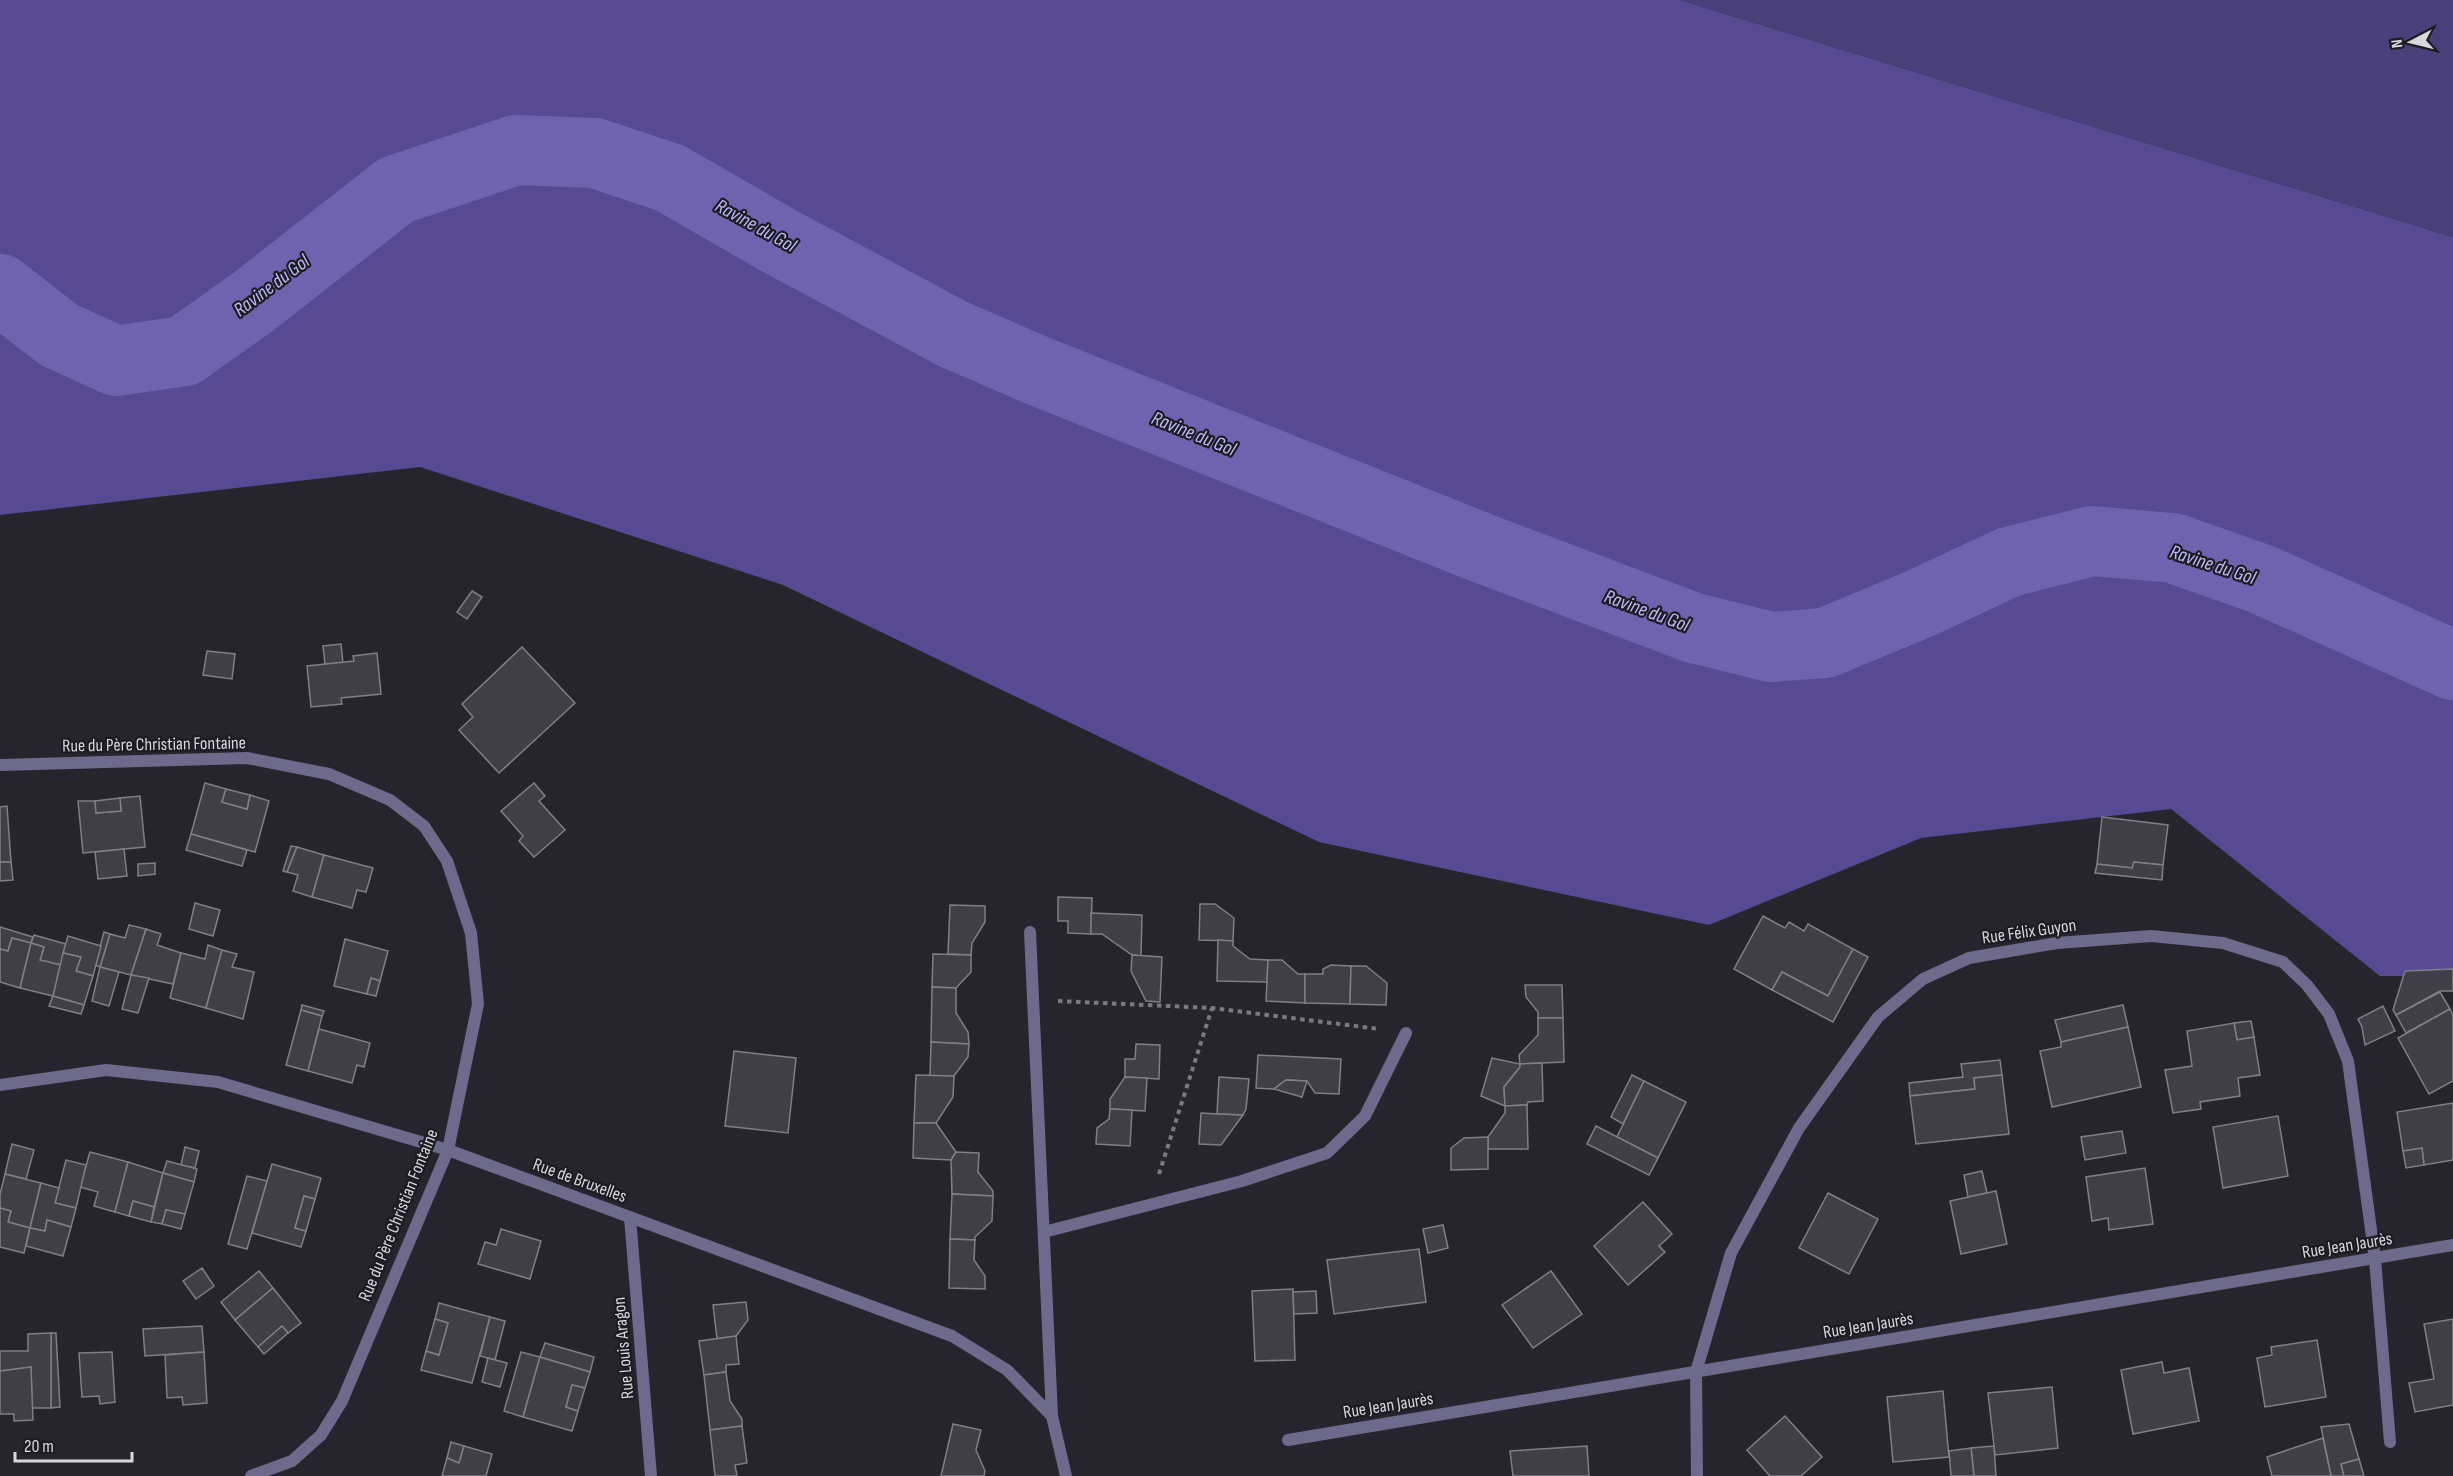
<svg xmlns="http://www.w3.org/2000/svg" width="2453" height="1476" viewBox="0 0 2453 1476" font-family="'Sofia Sans Condensed',sans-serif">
  <rect width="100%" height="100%" fill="#26252d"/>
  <!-- green -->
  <polygon fill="#493f79" points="1680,0 2453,0 2453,237"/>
  <!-- forest -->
  <polygon fill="#574a93" points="0,0 1680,0 2453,237 2453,976 2380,976 2171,809 1921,838 1709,925 1319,842 783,585 420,467 0,515"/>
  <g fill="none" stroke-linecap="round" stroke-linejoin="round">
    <!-- river -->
    <polyline stroke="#6f63af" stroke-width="70" points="0,289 59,335 116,361 184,351 253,302 396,190 516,150 595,153 670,178 781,242 953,334 1036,370 1487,550 1694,628 1771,647 1825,643 1919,604 2009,562 2092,541 2173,548 2261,579 2453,665"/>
  </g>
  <!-- building -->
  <g fill="#403f48" stroke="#7f7f88" stroke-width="1.5">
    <polygon points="472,591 482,597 467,619 457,612"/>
    <polygon points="341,644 343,663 325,664 323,646"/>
    <polygon points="522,647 575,703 499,773 459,730 473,717 462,704"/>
    <polygon points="207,651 235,654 232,679 203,675"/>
    <polygon points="377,653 381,694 341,698 342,704 311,707 307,666 354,661 353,656"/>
    <polygon points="205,783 226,789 222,802 247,809 250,795 269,801 255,852 191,834"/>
    <polygon points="534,783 545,796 539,801 565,830 534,857 519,841 523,836 501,811"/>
    <polygon points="226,789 250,795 247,809 222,802"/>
    <polygon points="140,796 145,847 83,853 78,801 95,801 96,813 121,811 120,798"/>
    <polygon points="120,798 121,811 96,813 95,801"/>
    <polygon points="7,806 11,862 0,862 0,807"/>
    <polygon points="2102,817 2168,825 2163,865 2134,862 2132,868 2097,864"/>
    <polygon points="191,834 247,850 242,866 186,850"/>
    <polygon points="291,846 297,847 287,872 283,871"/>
    <polygon points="297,847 324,855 312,897 293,891 298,875 287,872"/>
    <polygon points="124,849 127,876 98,879 95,852"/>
    <polygon points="324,855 373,868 366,892 357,890 352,908 312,897"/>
    <polygon points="0,862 11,862 13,880 0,881"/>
    <polygon points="2134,862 2163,865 2162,880 2095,873 2097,864 2132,868"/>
    <polygon points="155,863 155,874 138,876 138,864"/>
    <polygon points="1058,897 1092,898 1091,934 1068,933 1068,921 1058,921"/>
    <polygon points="195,903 220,910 213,936 189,929"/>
    <polygon points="1200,904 1215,904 1234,918 1233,941 1199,940"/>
    <polygon points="950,905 985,906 985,922 972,943 971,955 948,954"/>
    <polygon points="1091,913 1142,915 1141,956 1132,955 1102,934 1091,934"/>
    <polygon points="1763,916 1785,928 1789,922 1804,931 1808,924 1853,949 1828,996 1782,972 1772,990 1734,969"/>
    <polygon points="129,925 146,929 131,975 100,967 110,934 125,938"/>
    <polygon points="0,927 33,937 31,943 12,938 8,951 0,949"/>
    <polygon points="146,929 161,934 157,945 181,953 173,984 131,975"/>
    <polygon points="104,932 110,934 100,967 95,965"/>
    <polygon points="34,935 66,944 61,965 40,960 44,947 31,943"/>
    <polygon points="68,936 101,946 93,976 76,971 81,957 63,953"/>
    <polygon points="12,938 31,943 20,988 0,982 0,949 8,951"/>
    <polygon points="345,939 388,951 380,981 371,978 367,994 334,986"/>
    <polygon points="1218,940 1233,941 1233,946 1250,959 1268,960 1267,982 1217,981"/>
    <polygon points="31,943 44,947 40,960 61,965 53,996 20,988"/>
    <polygon points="208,945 222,950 206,1008 170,998 181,953 205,959"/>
    <polygon points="1853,949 1868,957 1833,1022 1772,990 1782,972 1828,996"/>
    <polygon points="222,950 237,954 232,967 254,972 243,1019 206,1008"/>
    <polygon points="63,953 81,957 76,971 93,976 84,1005 53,996"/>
    <polygon points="933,954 971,955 971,972 956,988 932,987"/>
    <polygon points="1132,955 1162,957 1160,1002 1146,1001 1131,971"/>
    <polygon points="1268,960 1282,960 1298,974 1305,974 1305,1003 1266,1001"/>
    <polygon points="1331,965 1351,966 1350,1004 1305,1003 1305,974 1323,974 1323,969"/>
    <polygon points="1351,966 1366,966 1387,983 1386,1005 1350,1004"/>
    <polygon points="100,967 119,972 109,1006 92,1001"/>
    <polygon points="2453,969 2453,991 2440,991 2396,1015 2393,1010 2405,971"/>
    <polygon points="131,975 149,978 138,1013 122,1009"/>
    <polygon points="371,978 380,981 376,996 367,994"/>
    <polygon points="1525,985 1562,985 1563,1018 1538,1018 1538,1012 1526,997"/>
    <polygon points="932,987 956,988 956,1013 968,1032 969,1044 931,1042"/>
    <polygon points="2440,992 2450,1009 2406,1033 2396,1015"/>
    <polygon points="53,996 84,1005 81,1014 49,1006"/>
    <polygon points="302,1005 324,1011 322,1016 301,1010"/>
    <polygon points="2123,1005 2128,1027 2061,1042 2055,1020"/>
    <polygon points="2383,1006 2395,1031 2365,1045 2362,1027 2358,1019"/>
    <polygon points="2450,1009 2453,1015 2453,1081 2429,1094 2398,1038"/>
    <polygon points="301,1010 322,1016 308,1071 286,1065"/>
    <polygon points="1538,1018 1563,1018 1564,1062 1520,1064 1519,1055 1538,1035"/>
    <polygon points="2251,1021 2254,1037 2237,1040 2234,1023"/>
    <polygon points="2234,1023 2237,1040 2254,1037 2260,1075 2238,1078 2240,1096 2200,1102 2201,1109 2173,1113 2165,1070 2192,1066 2187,1031"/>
    <polygon points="2128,1027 2141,1087 2052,1107 2040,1051 2061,1047 2061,1042"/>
    <polygon points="319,1029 370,1043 364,1067 357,1065 352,1083 308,1071"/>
    <polygon points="931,1042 969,1044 968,1057 954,1076 930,1076"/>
    <polygon points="1136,1044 1160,1045 1159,1079 1125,1077 1125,1059 1135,1059"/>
    <polygon points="734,1051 796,1058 788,1133 725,1126"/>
    <polygon points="1258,1055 1341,1059 1339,1094 1315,1093 1307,1081 1286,1080 1274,1089 1256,1088"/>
    <polygon points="1492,1058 1520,1064 1520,1067 1504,1087 1505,1106 1481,1096"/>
    <polygon points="2000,1060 2002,1075 1974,1078 1975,1089 1910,1096 1909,1083 1963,1077 1961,1064"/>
    <polygon points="1542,1063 1543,1101 1528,1102 1527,1105 1505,1106 1504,1087 1520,1067 1520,1064"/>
    <polygon points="916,1075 954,1076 953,1097 936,1123 914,1123"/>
    <polygon points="1632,1075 1644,1081 1623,1124 1611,1117"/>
    <polygon points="2002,1075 2009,1134 1916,1144 1910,1096 1975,1089 1974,1078"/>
    <polygon points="1125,1077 1147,1078 1145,1111 1110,1109 1110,1099"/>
    <polygon points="1219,1077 1249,1079 1246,1109 1243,1115 1217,1114"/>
    <polygon points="1286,1080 1307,1081 1302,1097 1274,1089"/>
    <polygon points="1644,1081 1686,1102 1658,1158 1617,1137"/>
    <polygon points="2453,1103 2453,1160 2424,1165 2422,1148 2403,1151 2397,1112"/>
    <polygon points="1527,1105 1528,1149 1488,1149 1488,1137 1505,1113 1505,1106"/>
    <polygon points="1110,1109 1132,1110 1130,1146 1096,1144 1097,1128 1109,1119"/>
    <polygon points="1201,1113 1217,1114 1243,1115 1221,1145 1199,1144"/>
    <polygon points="2278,1116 2288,1176 2223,1188 2213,1127"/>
    <polygon points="914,1123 936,1123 956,1152 951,1160 913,1158"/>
    <polygon points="1596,1126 1658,1158 1649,1175 1587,1144"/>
    <polygon points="2122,1131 2126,1153 2085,1160 2081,1137"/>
    <polygon points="1488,1137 1488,1169 1451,1170 1451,1148 1464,1138"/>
    <polygon points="12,1144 34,1150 26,1179 5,1174"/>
    <polygon points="185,1147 199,1151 195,1168 181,1165"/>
    <polygon points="2422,1148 2424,1165 2406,1168 2403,1151"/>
    <polygon points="90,1152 128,1162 115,1212 94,1206 98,1192 80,1187"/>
    <polygon points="956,1152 979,1153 978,1172 993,1191 993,1196 952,1194 951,1160"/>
    <polygon points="66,1160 86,1165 76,1208 55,1203"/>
    <polygon points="167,1161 197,1169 194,1182 163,1173"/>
    <polygon points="128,1162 163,1173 154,1207 133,1201 129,1216 115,1212"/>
    <polygon points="272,1164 321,1178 315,1199 304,1196 295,1228 306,1231 301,1247 252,1233"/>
    <polygon points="2145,1168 2153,1224 2109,1230 2108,1218 2092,1221 2086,1177"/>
    <polygon points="1982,1171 1987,1193 1968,1197 1964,1175"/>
    <polygon points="163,1173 194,1182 185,1214 166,1210 162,1224 151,1222"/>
    <polygon points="5,1174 41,1183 30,1228 8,1222 11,1211 0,1208 0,1194"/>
    <polygon points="247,1176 267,1181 247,1249 228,1244"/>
    <polygon points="41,1183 59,1188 55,1203 76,1208 71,1227 47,1220 45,1231 30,1228"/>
    <polygon points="1996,1191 2007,1244 1961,1254 1950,1201"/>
    <polygon points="1828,1193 1878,1219 1849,1274 1799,1248"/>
    <polygon points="952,1194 993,1196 992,1221 975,1237 975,1240 950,1239"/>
    <polygon points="304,1196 315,1199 306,1231 295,1228"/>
    <polygon points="133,1201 154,1207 151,1222 129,1216"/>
    <polygon points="1643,1202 1672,1234 1659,1246 1665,1252 1628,1285 1594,1246"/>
    <polygon points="0,1208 11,1211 8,1222 30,1228 24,1253 0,1247"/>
    <polygon points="166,1210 185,1214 181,1229 162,1224"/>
    <polygon points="47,1220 71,1227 63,1256 26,1246 30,1228 45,1231"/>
    <polygon points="1443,1225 1448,1248 1428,1253 1423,1229"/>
    <polygon points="501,1229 541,1241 530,1279 478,1264 485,1242 496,1245"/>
    <polygon points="950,1239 975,1240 974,1260 985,1276 985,1289 949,1288"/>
    <polygon points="1419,1249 1426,1302 1334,1314 1327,1260"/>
    <polygon points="202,1268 214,1286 196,1299 183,1281"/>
    <polygon points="259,1271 273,1288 235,1320 221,1302"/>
    <polygon points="1551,1271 1582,1314 1533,1348 1502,1305"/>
    <polygon points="273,1288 301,1323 288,1333 282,1326 258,1347 235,1320"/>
    <polygon points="1293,1289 1295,1360 1255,1361 1252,1291"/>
    <polygon points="1316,1291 1317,1313 1294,1314 1293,1292"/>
    <polygon points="746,1302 748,1320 736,1336 717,1339 713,1305"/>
    <polygon points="439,1303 490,1317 472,1383 421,1370 426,1351 439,1355 448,1323 435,1319"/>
    <polygon points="490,1317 505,1321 495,1360 480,1356"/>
    <polygon points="435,1319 448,1323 439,1355 426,1351"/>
    <polygon points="2453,1319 2453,1405 2415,1412 2409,1383 2434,1379 2424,1324"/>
    <polygon points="202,1326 204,1352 145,1356 143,1329"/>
    <polygon points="282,1326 288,1333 264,1354 258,1347"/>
    <polygon points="51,1333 56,1333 60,1407 51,1408"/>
    <polygon points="51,1333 51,1408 32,1408 31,1367 0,1371 0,1351 28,1351 28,1334"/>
    <polygon points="736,1336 739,1364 726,1365 726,1372 704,1375 699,1341"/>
    <polygon points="2317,1340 2326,1397 2265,1407 2257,1358 2272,1355 2271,1347"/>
    <polygon points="545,1343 594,1357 590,1372 540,1357"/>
    <polygon points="112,1352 115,1402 100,1404 99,1396 82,1397 79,1353"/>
    <polygon points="204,1352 207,1403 183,1405 182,1397 167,1398 165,1355"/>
    <polygon points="521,1352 540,1357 523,1417 504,1411"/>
    <polygon points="540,1357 590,1372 585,1388 572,1385 566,1407 578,1411 572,1431 523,1417"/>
    <polygon points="488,1358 507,1363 500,1387 482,1382"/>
    <polygon points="2162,1362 2164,1373 2189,1368 2199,1421 2133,1434 2121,1370"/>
    <polygon points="31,1367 33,1420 14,1421 14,1414 0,1414 0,1371"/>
    <polygon points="726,1372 730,1401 742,1419 742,1426 710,1430 704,1375"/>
    <polygon points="572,1385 585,1388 578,1411 566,1407"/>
    <polygon points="2052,1387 2058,1448 1995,1455 1988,1393"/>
    <polygon points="1943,1391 1949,1457 1893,1462 1887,1397"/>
    <polygon points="1785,1416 1822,1457 1801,1476 1770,1476 1747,1450"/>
    <polygon points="953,1424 981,1430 976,1450 985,1471 984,1476 941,1476"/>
    <polygon points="2349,1424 2359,1459 2341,1464 2344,1476 2331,1476 2321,1427"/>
    <polygon points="742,1426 747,1463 735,1465 737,1476 715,1476 710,1430"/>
    <polygon points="2323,1438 2331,1476 2272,1476 2267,1457"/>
    <polygon points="451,1442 464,1446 459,1463 447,1458"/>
    <polygon points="464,1446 492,1454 486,1476 442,1476 447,1458 459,1463"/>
    <polygon points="1587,1446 1589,1476 1513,1476 1510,1451"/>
    <polygon points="1994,1446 1996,1476 1974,1476 1971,1448"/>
    <polygon points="1971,1448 1974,1476 1951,1476 1949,1451"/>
    <polygon points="2359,1459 2364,1476 2344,1476 2341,1464"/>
  </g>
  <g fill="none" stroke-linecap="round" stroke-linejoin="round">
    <!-- path -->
    <g stroke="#7b7a81" stroke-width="4" stroke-dasharray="4.5 4.5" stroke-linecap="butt">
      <polyline points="1058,1001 1212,1008 1379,1029"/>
      <polyline points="1159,1174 1212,1008"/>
    </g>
    <!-- street -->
    <g stroke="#6d6a8b" stroke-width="12">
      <polyline points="0,765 247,758 329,774 390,800 424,826 447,861 471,933 478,1004 448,1150 342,1401 321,1435 292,1461 251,1476"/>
      <polyline points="1030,932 1052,1416"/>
      <polyline points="0,1085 106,1070 218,1082 448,1150 952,1336 1007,1370 1052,1416 1066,1476"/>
      <polyline points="630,1217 651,1476"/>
      <polyline points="1044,1232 1242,1181 1327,1153 1365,1116 1406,1033"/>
      <polyline points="1288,1440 2453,1245"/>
      <polyline points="1697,1476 1696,1372 1731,1253 1799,1128 1878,1017 1923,979 1969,958 2057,943 2151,936 2223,943 2283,962 2307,985 2329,1014 2348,1061 2375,1259 2390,1442"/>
    </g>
  </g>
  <g text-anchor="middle" stroke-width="4.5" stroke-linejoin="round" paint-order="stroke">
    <!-- street labels -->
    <g font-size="18" fill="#d7d7dc" stroke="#1c1c23">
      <text transform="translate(154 744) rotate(-1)" y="6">Rue du Père Christian Fontaine</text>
      <text transform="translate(2029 931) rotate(-8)" y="6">Rue Félix Guyon</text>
      <text transform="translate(580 1180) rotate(20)" y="6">Rue de Bruxelles</text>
      <text transform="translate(398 1215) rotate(-68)" y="6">Rue du Père Christian Fontaine</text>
      <text transform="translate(2347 1245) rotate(-9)" y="6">Rue Jean Jaurès</text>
      <text transform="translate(1868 1325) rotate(-9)" y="6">Rue Jean Jaurès</text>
      <text transform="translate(623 1348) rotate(-95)" y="6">Rue Louis Aragon</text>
      <text transform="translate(1388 1405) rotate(-9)" y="6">Rue Jean Jaurès</text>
    </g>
    <!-- water labels -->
    <g font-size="20" font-style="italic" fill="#c0b9f8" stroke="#1c1c23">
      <text transform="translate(756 225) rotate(29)" y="7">Ravine du Gol</text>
      <text transform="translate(271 285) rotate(-37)" y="7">Ravine du Gol</text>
      <text transform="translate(1194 433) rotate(22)" y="7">Ravine du Gol</text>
      <text transform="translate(2213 564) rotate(18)" y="7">Ravine du Gol</text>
      <text transform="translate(1647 610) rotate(20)" y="7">Ravine du Gol</text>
    </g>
  </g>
  <!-- north arrow -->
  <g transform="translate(2411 42) rotate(263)" stroke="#1c1c23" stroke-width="4.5" paint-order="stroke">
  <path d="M0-4.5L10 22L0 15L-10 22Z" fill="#d7d7dc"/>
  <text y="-9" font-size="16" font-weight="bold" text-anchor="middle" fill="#d7d7dc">N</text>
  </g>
  <!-- scale -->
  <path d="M15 1452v9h117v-9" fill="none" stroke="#d7d7dc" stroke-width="3"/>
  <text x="24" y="1452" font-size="18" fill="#d7d7dc" stroke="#1c1c23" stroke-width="4.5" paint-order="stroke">20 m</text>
</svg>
